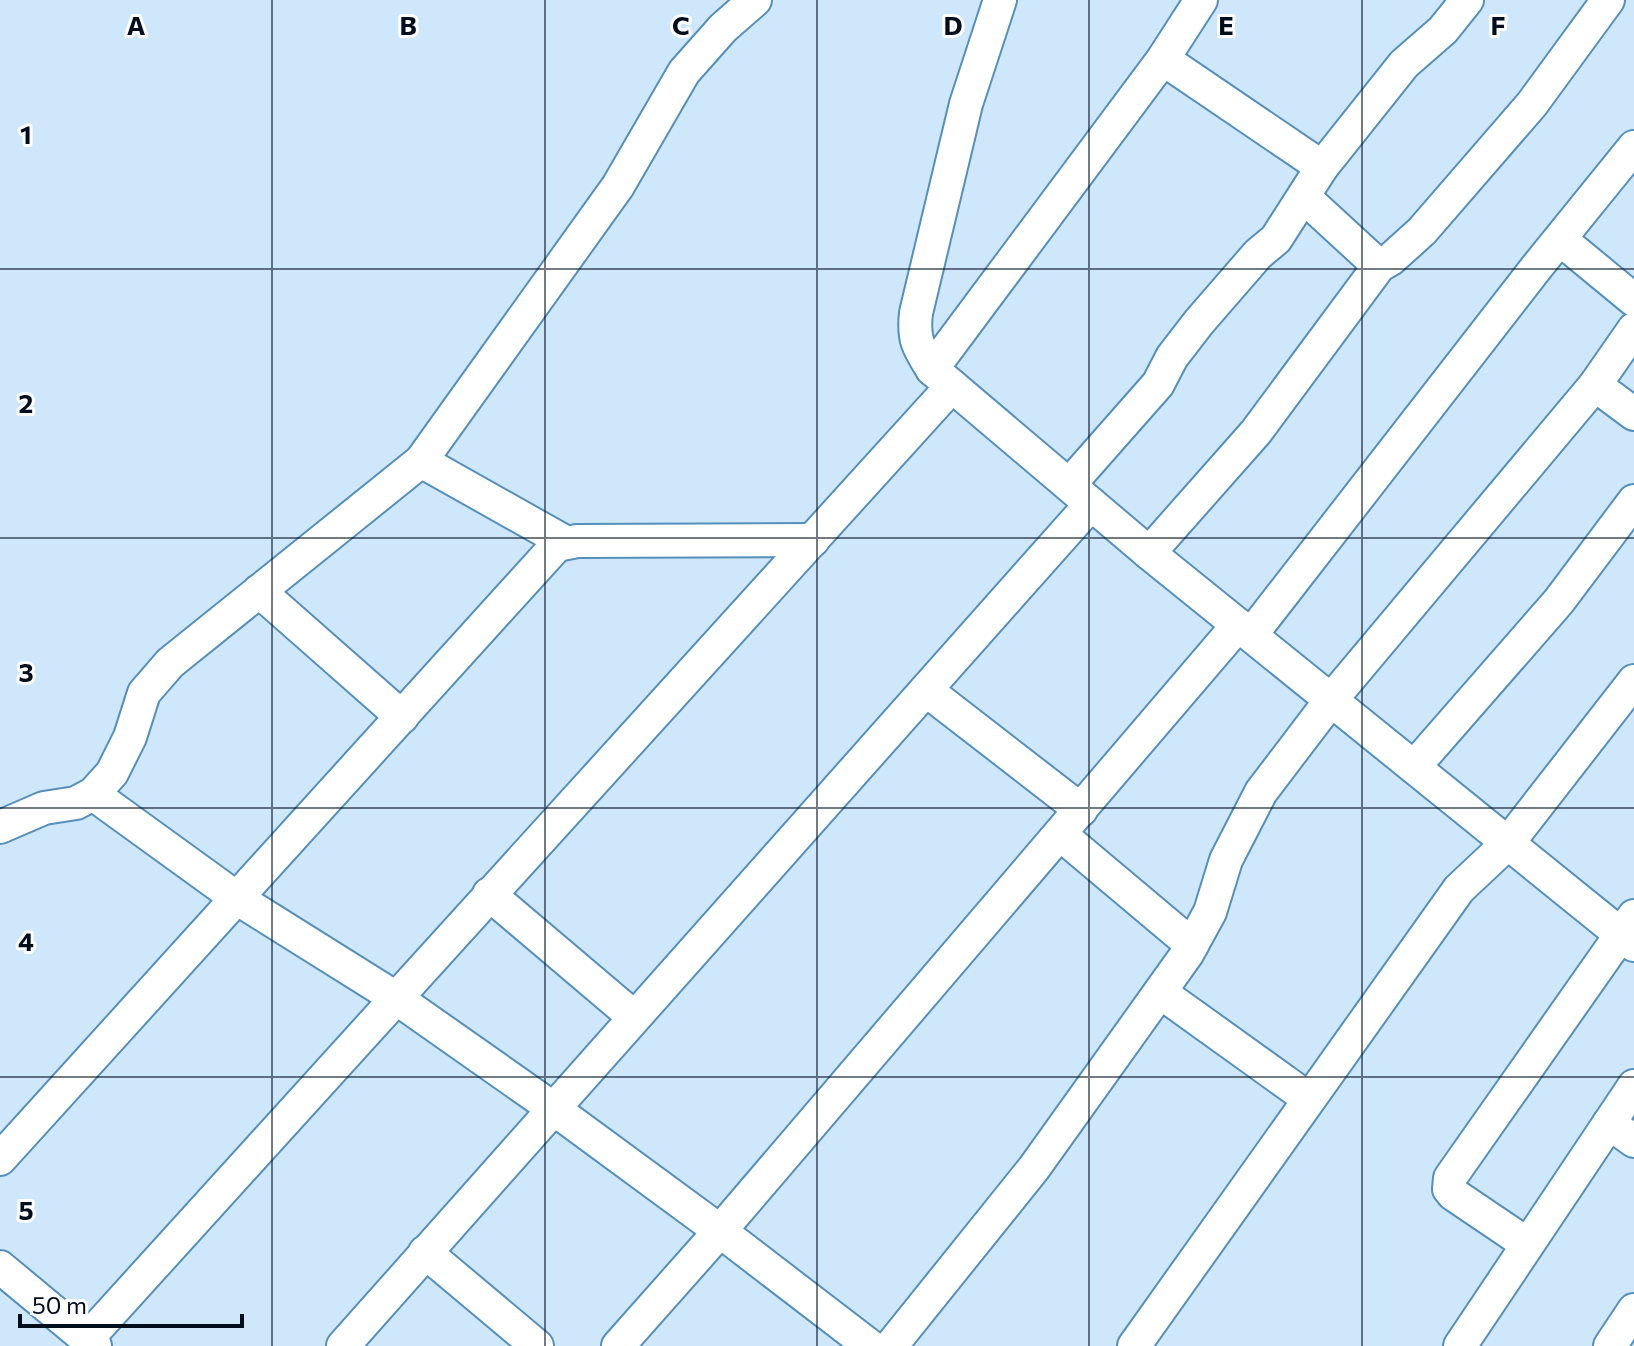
<svg xmlns="http://www.w3.org/2000/svg" width="1634" height="1346" viewBox="0 0 1634 1346" font-family="Commissioner,sans-serif">
  <rect width="100%" height="100%" fill="#cfe7fa"/>
  <g fill="none" stroke-linecap="round" stroke-linejoin="round">
    <defs>
      <g id="street">
        <path d="M1000 0 966 104 916 313C913 339 918 347 932 369L1149 553 1634 945"/>
        <polyline points="1163,59 1322,167"/>
        <polyline points="1304,197 1379,266"/>
        <polyline points="1560,239 1634,300"/>
        <polyline points="932,369 1163,59 1201,0"/>
        <polyline points="1595,385 1634,414"/>
        <polyline points="421,461 565,542"/>
        <polyline points="1069,485 1158,384 1172,357 1199,322 1258,254 1276,239 1322,167 1404,64 1443,30 1467,0"/>
        <polyline points="1149,553 1256,432 1379,266 1391,259 1422,231 1532,104 1608,0"/>
        <polyline points="259,591 402,717"/>
        <polyline points="1251,635 1536,268 1634,147"/>
        <polyline points="926,690 1081,810"/>
        <polyline points="1414,767 1559,601 1634,501"/>
        <polyline points="93,794 238,899 396,998 554,1109 720,1231 870,1346"/>
        <polyline points="0,827 44,808 76,803 93,794 112,773 130,737 144,693 170,663 421,461 618,186 684,72 723,28 755,0"/>
        <polyline points="1060,834 1192,945"/>
        <polyline points="489,894 634,1017"/>
        <polyline points="1160,992 1309,1099"/>
        <polyline points="1609,1123 1634,1141"/>
        <polyline points="0,1159 557,545 577,541 813,540"/>
        <polyline points="1527,1244 1453,1194 1449,1189 1450,1178 1634,916"/>
        <polyline points="425,1252 537,1346"/>
        <polyline points="0,1267 95,1346"/>
        <polyline points="87,1339 952,386"/>
        <polyline points="343,1346 1091,504"/>
        <polyline points="618,1346 720,1231 1238,625"/>
        <polyline points="891,1346 1034,1168 1187,954 1210,912 1226,860 1261,792 1331,700 1595,385 1634,329"/>
        <polyline points="1134,1346 1459,889 1508,843 1634,681"/>
        <polyline points="1460,1346 1634,1086"/>
        <polyline points="1610,1346 1634,1310"/>
      </g>
    </defs>
    <!-- street casing -->
    <use href="#street" stroke="#558fbb" stroke-width="36"/>
    <!-- street -->
    <use href="#street" stroke="#fff" stroke-width="32"/>
  </g>
  <!-- grid -->
  <path fill="none" stroke="#000d1c" stroke-width="2" stroke-opacity="0.55" d="M272 0V1346M545 0V1346M817 0V1346M1089 0V1346M1362 0V1346M0 269H1634M0 538H1634M0 808H1634M0 1077H1634"/>
  <g font-size="26" text-anchor="middle" font-weight="bold" fill="#000d1c" stroke="#fff" stroke-width="6" stroke-linejoin="round" paint-order="stroke">
    <text x="136" y="35">A</text>
    <text x="408" y="35">B</text>
    <text x="681" y="35">C</text>
    <text x="953" y="35">D</text>
    <text x="1226" y="35">E</text>
    <text x="1498" y="35">F</text>
    <text x="26" y="144">1</text>
    <text x="26" y="413">2</text>
    <text x="26" y="682">3</text>
    <text x="26" y="951">4</text>
    <text x="26" y="1220">5</text>
  </g>
  <!-- scale -->
  <path d="M20 1314v12h222v-12" fill="none" stroke="#000d1c" stroke-width="4"/>
  <text x="32" y="1314" font-size="24" fill="#000d1c" stroke="#ffffff" stroke-width="6" paint-order="stroke">50 m</text>
</svg>
